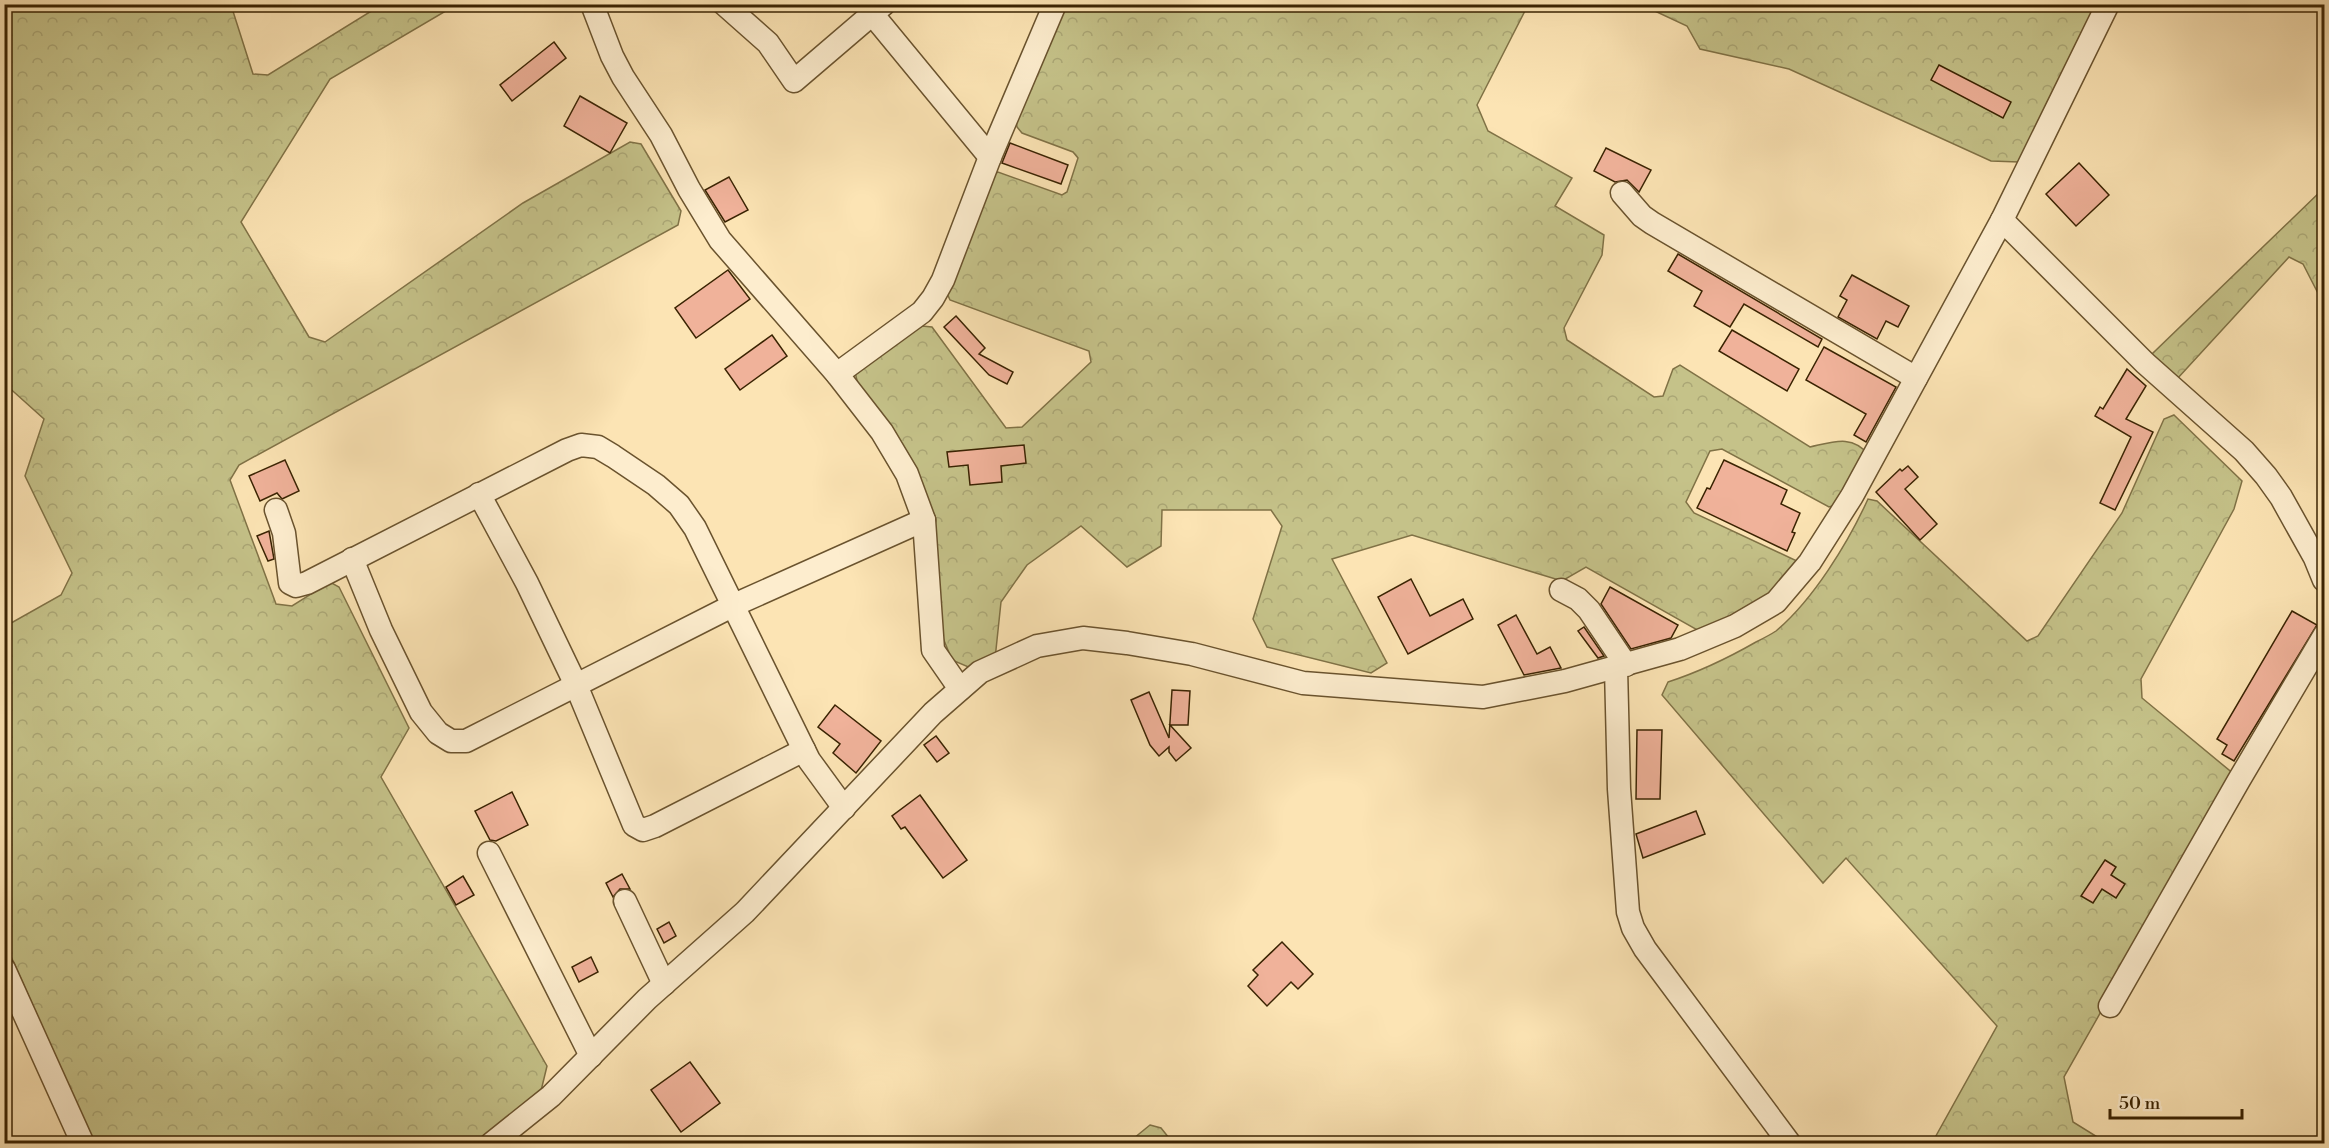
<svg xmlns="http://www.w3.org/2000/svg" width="2329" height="1148" viewBox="0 0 2329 1148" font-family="'Libre Bodoni',serif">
  <defs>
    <pattern id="forest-crowns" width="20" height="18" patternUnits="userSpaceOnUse" patternTransform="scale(1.5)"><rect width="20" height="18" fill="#c5c289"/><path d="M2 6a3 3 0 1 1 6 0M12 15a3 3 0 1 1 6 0" fill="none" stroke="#aaa675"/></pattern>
  </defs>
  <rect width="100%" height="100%" fill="#fce4b4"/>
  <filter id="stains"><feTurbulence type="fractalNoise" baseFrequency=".00333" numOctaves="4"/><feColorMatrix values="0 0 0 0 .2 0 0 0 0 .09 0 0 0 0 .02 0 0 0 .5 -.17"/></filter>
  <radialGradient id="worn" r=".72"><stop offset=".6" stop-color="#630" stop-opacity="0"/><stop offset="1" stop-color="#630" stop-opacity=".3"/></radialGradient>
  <!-- forest -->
  <g fill="url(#forest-crowns)" stroke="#807246" stroke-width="1.5">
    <polygon points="5,5 231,5 253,74 268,75 381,5 456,5 330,79 241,222 309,337 325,342 523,203 630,142 641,144 681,211 678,225 239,465 230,480 276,604 292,606 330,582 339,587 409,728 381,777 547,1066 540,1095 480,1143 94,1143 5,943 4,627 61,595 72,573 25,476 44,419 5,384"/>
    <path d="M1062 5H1528L1477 105 1488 131 1572 178 1555 206 1604 235 1602 255 1564 328 1567 340 1654 397 1663 396 1673 369 1680 365 1810 447C1833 442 1852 434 1869 455L1842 503 1829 507 1722 449 1710 451 1686 502 1694 513 1797 561 1779 589 1758 604 1699 631 1586 567 1562 581 1412 535 1332 559 1387 663 1371 673 1267 647 1253 619 1282 526 1271 510H1162L1161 546 1127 567 1081 526 1027 565 1001 602 995 659 973 669 952 660 939 628 934 516 915 466 858 385 855 372 922 326 932 327 1006 428 1022 427 1091 362 1089 351 950 300 946 291 991 176 998 172 1062 195 1067 192 1078 158 1073 152 1022 133 1017 127 1015 116Z"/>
    <polygon points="1642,5 2097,5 2019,162 1991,161 1789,69 1700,49 1687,26"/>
    <polygon points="2324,188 2324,305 2303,264 2289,257 2177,379 2150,358 2152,354"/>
    <path d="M2174 415 2242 481 2234 509 2141 679 2142 698 2235 775 2064 1077 2073 1122 2107 1143H1932L1997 1026 1846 858 1823 883 1662 695 1668 682C1699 672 1728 658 1756 642 1762 639 1770 635 1776 631 1813 600 1848 543 1868 499L1877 501 2027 641 2038 636 2122 513 2164 419Z"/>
    <polygon points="1150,1125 1161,1128 1173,1143 1128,1143"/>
  </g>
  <!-- building -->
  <g fill="#f0b29a" stroke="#3a2302" stroke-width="1.5">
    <polygon points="554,42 566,58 512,101 500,85"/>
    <polygon points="1939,65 2011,102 2003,118 1931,80"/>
    <polygon points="580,96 627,123 610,153 564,126"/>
    <polygon points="1010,143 1068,165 1061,184 1002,163"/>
    <polygon points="1606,148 1651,170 1639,192 1627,180 1615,182 1594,171"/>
    <polygon points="2079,163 2109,195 2076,226 2046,194"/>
    <polygon points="729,177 748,210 725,222 705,190"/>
    <polygon points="1678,254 1822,339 1818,347 1744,304 1730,327 1694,306 1702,291 1668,271"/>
    <polygon points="728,270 750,299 696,338 675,308"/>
    <polygon points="1852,275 1909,306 1898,327 1886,321 1877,339 1838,317 1847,300 1840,296"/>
    <polygon points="956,316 985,348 979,354 1013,372 1007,384 989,375 944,327"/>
    <polygon points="1732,330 1799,369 1787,391 1719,351"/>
    <polygon points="772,335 787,356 740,390 725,369"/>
    <polygon points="1824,347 1896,387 1866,442 1854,435 1866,414 1806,380"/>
    <polygon points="2127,369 2146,386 2126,419 2153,432 2115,510 2100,503 2131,437 2095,416 2100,407 2103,409"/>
    <polygon points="1024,445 1026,463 1001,466 1002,482 970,485 968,465 949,467 947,452"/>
    <polygon points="285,460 299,491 282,499 277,493 260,501 249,476"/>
    <polygon points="1724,460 1787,490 1781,504 1800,513 1792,532 1795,533 1787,551 1697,508 1707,488 1710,489"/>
    <polygon points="1908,466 1918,477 1905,489 1937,524 1920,540 1876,492 1900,469 1902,471"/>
    <polygon points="269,531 274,559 268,561 257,536"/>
    <polygon points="1411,579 1430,616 1463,599 1473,619 1408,654 1378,597"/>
    <polygon points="1610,587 1678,625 1671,638 1631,649 1601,604"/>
    <polygon points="2292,611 2317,625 2234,761 2222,754 2227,745 2217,739"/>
    <polygon points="1516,615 1537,654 1550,647 1561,668 1524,675 1498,625"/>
    <polygon points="1584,627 1604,656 1598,658 1578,631"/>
    <polygon points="1172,690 1190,691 1188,725 1170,725 1191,748 1176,761 1169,752 1169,747 1159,756 1150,745 1131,700 1149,692 1169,738"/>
    <polygon points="835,705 881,741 856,773 833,753 840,744 818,727"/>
    <polygon points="1637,730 1662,730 1660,799 1636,799"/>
    <polygon points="936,736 949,753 937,762 924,745"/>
    <polygon points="512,792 528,825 496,841 490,840 475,811"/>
    <polygon points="920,795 967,860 943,878 905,827 901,829 892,816"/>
    <polygon points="1696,811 1705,834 1643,858 1636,834"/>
    <polygon points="2105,860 2116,867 2111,875 2125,884 2116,898 2102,889 2093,903 2081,896"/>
    <polygon points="622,874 630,889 620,889 613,897 606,883"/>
    <polygon points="463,876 474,895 456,905 446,887"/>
    <polygon points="669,922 676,936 664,943 657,929"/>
    <polygon points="1282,942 1313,974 1298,989 1291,982 1267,1006 1248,986 1258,975 1253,970"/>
    <polygon points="591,957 598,972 579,982 572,967"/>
    <polygon points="690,1062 720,1103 681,1132 651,1090"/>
  </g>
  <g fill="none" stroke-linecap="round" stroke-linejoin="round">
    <defs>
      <g id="minor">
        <polyline points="592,4 612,56 623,77 661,135 689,189 720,240 837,374 882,432 907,474 924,520 933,650 960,689"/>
        <polyline points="724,4 768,43 794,81 884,4"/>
        <polyline points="873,15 990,157"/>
        <polyline points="1622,193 1642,216 1652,223 1916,378"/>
        <polyline points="2002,220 2145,363 2244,451 2266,476 2281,497 2315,558 2324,580"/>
        <polyline points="837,374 922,312 933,298 943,280 990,157 1055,4"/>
        <polyline points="479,494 527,583 576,685 634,825 643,830 655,826 804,750"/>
        <polyline points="276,510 284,533 290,583 296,586 307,583 567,450 581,445 598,447 613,456 656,485 679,505 695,528 809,760 844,808"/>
        <polyline points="352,559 381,630 421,712 438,733 451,741 466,741 734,605 924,520"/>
        <polyline points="1561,590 1578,599 1589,610 1626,665"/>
        <polyline points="1616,668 1619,789 1628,912 1633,928 1645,949 1790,1144"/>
        <polyline points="489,853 591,1056"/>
        <polyline points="625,901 664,984"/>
        <polyline points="4,969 83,1144"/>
        <polyline points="2110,1006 2239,780 2324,636"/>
        <polyline points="491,1144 551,1096 647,999 745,912 933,713 980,672 1037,646 1083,638 1127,643 1192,654 1303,683 1483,697 1565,681 1680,649 1735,626 1776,602 1810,562 1852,496 2002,220 2108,4"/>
      </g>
    </defs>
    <!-- minor casing -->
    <use href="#minor" stroke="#6a532e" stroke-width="25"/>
    <!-- minor -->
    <use href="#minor" stroke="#fdedce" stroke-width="22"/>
  </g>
  <!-- margin -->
  <rect width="2329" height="1148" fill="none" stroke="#fce4b4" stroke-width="24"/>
  <rect x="6" y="6" width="2317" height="1136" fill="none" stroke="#3a2302" stroke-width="3"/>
  <rect x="12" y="12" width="2305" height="1124" fill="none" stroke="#3a2302" stroke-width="1.5"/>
  <!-- scale -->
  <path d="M2110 1109v9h132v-9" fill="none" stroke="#3a2302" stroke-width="3"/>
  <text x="2119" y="1109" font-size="18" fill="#3a2302" stroke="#fdedce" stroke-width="4.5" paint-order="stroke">50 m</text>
  <rect width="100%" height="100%" filter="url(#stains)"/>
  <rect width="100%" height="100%" fill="url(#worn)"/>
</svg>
